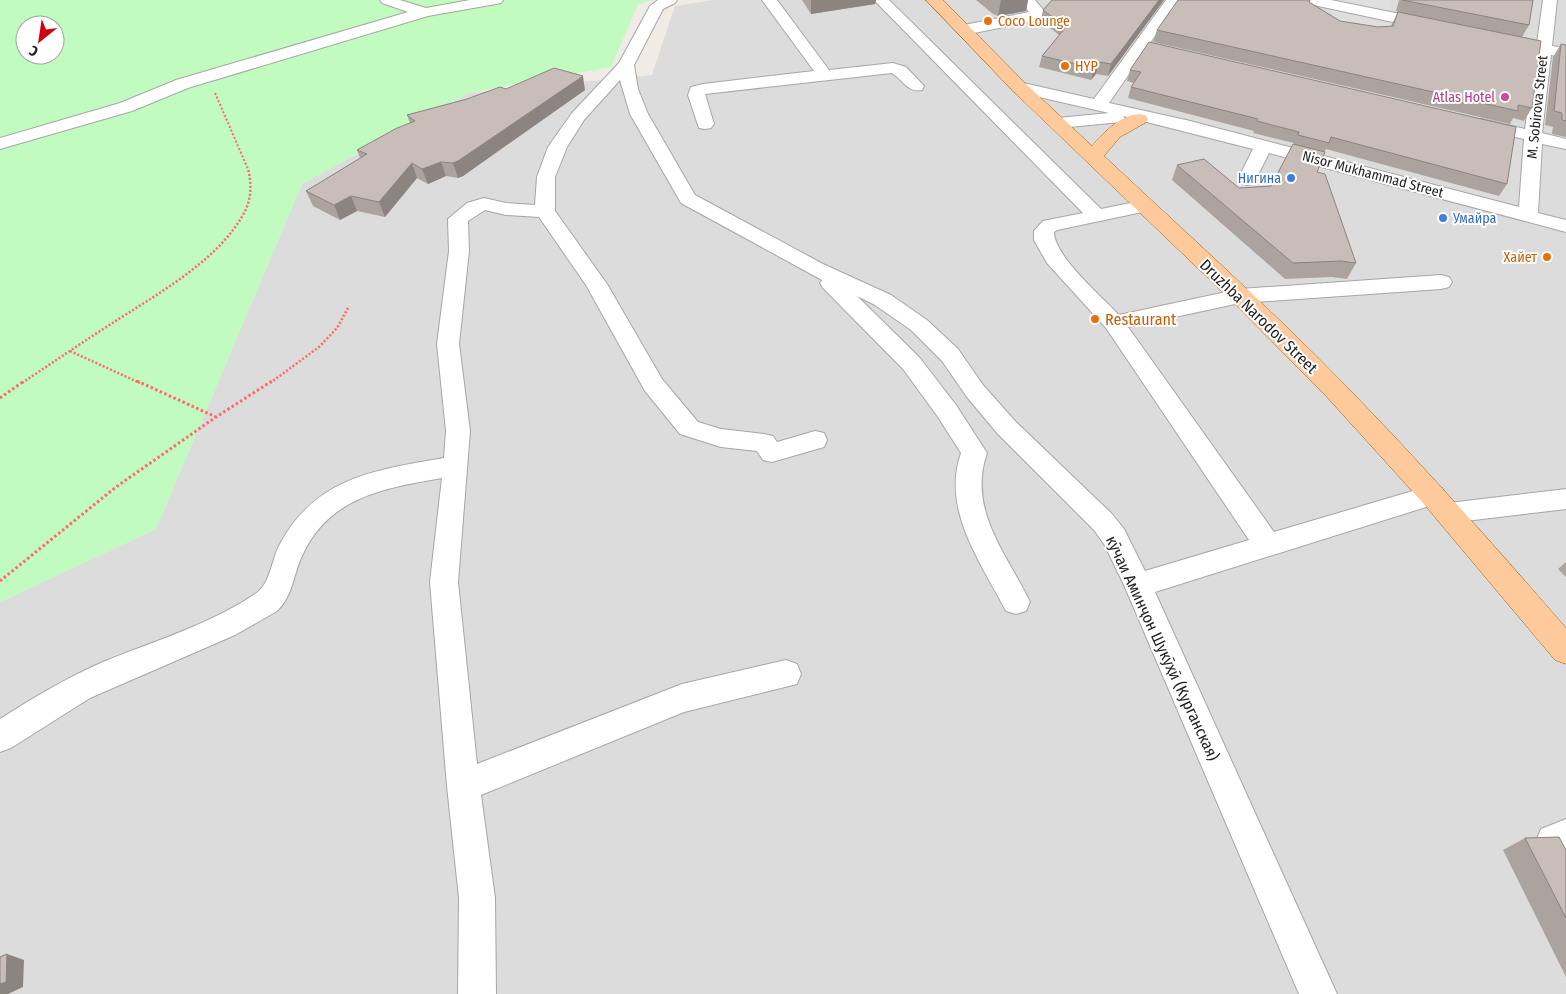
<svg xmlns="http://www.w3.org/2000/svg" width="1566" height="994" viewBox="0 0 1566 994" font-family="'Fira Sans Condensed',sans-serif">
  <rect width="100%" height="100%" fill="#f0ebe5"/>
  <!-- residential -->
  <polygon fill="#dddcdc" points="714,0 1566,0 1566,994 0,994 0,602 156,529 302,184 469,93 652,75 675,6"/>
  <!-- park -->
  <path fill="#c1fbc0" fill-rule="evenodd" d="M0 0H654L638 4 611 67 469 93 302 184 156 529 0 602ZM25 25H55V55H25Z"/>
  <!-- parking -->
  <polygon fill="#dfdfdf" points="1323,0 1388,0 1393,13 1386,32 1336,20"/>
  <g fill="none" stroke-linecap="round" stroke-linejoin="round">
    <defs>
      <g id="minor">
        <polygon points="380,0 400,0 426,8 470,0 503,0 501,3 496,4 428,16 188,88 132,111 0,149 0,138 120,103 176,80 408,12 382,3"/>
        <path d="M658 0H677L675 3 663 9 634 65 638 89 648 114 695 195 823 264 891 295 927 320 958 349 983 385 1015 421 1112 514 1124 529 1145 571 1249 540 1106 328 1047 263 1034 240V231L1043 221 1083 213 874 0H889L1101 209 1145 200 1152 202 1155 206 1152 210 1057 230 1054 232C1054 256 1102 297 1119 315L1240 289 1441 275 1449 277 1452 282 1449 287 1441 289 1240 303 1128 327 1274 532 1433 485 1442 488 1446 495 1442 502 1155 592 1337 994H1299L1124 585 1104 544 1094 530 997 433 967 397 942 361 911 330 875 305 857 296 919 357 956 405 987 453C967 510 1007 554 1030 602L1026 611 1016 614 1006 611C981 563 941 509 961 453L938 417 903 369 823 288 820 283 822 280 681 203 630 114 620 80 584 120 567 147 555 177V211L607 284 662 379 698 422 721 429 764 434 773 436 777 442 815 431 824 433 827 440 824 447 772 462 763 460 757 451 721 447 680 434 645 391 586 285 539 217 506 215 485 210 468 221 469 251 459 344 470 431 458 582 477 764 682 684 786 660 797 664 801 674 797 684 684 712 481 795 495 898 496 994H458L459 898 447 786 430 582 442 478C385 488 328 497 302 556 293 575 293 596 277 611L235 635 90 698 11 748 0 752V719C33 698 66 678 103 662 154 641 209 625 255 594 271 584 271 560 280 544 316 477 375 470 444 458L446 431 437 344 449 251 448 219 467 203 484 198 506 203 535 205 537 177 548 147 572 113 619 63 650 6Z"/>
        <path d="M762 0H777L829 70 893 63 906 67 924 86 922 90C908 93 903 80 892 73L705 94 714 124 711 128 705 129 699 128 688 95 691 87 703 84 814 71Z"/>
        <polygon points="1020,0 1035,0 1045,12 1039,19 1034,21 964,35 959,33 956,30 959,27 964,25 1029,12"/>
        <polygon points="1166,0 1180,0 1150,43 1186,52 1188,55 1186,58 1180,60 1145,51 1109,103 1186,120 1519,207 1524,139 1476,128 1473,124 1476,120 1482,119 1525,129 1536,52 1499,44 1497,41 1499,38 1505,36 1537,43 1543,0 1557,0 1552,46 1566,48 1566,58 1551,55 1542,133 1566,139 1566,149 1542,144 1538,213 1566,220 1566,232 1269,153 1254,183 1247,185 1240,183 1238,179 1253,149 1123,116 1125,118 1122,122 1058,128 1052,127 1049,123 1052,119 1058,118 1109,113 1013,91 1011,87 1013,83 1019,82 1094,99"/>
        <polygon points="1302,0 1331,0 1430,20 1435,22 1438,25 1435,28 1430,30 1309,4 1304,3"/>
        <polygon points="1566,489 1566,509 1449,523 1440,520 1436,513 1440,506 1449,503"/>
        <polygon points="1566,819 1566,879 1554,874 1536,841 1541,829"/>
      </g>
      <path id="major" d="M926 0H943L1025 83 1092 146C1104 132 1125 110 1145 115L1148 119 1145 123 1120 137 1104 156C1185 232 1268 306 1345 385 1421 463 1494 545 1566 628V664L1555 660 1423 503 1326 396 1232 301 1013 91Z"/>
    </defs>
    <!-- minor casing -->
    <use href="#minor" stroke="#a6a6a6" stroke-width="2"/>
    <!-- major casing -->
    <use href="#major" stroke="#9a5900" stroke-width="1"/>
    <!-- path-far2 -->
    <polyline stroke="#ff6967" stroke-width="2" stroke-dasharray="2 2" stroke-linecap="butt" points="215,93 248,169"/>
    <!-- path-far1 -->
    <g stroke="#ff6967" stroke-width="2.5" stroke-dasharray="2 2" stroke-linecap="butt">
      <polyline points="70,351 140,383"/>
      <path d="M22 383C52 363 81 343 111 324 157 294 222 259 246 209 252 195 251 182 248 168"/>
      <polyline points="270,383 319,347 337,328 349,306"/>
    </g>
    <!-- path -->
    <g stroke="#ff6967" stroke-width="3" stroke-dasharray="2.5 2.5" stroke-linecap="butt">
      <polyline points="137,381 216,417"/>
      <polyline points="0,398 24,381"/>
      <polyline points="0,581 116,487 216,417 272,381"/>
    </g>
    <!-- minor -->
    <use href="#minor" fill="#fff" fill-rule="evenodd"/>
    <!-- major -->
    <use href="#major" fill="#ffca9b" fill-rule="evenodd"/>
  </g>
  <!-- wall -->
  <g fill="#aca39e">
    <polygon points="802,0 876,0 875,4 811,14"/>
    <polygon points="976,0 1028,0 1026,11 998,16 993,14"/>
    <polygon points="1052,0 1164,0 1108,76 1096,74 1091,80 1039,67 1042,56 1059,35 1041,21 1043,10"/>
    <polygon points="1178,0 1310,0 1309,2 1340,21 1378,27 1391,26 1398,12 1396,11 1399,0 1534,0 1532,2 1529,25 1522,37 1532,108 1524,121 1513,118 1510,124 1153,42 1157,30"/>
    <polygon points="1149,42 1507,184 1499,196 1326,149 1317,172 1356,263 1347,279 1332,277 1285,279 1172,180 1177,165 1239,188 1271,186 1294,143 1253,133 1254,131 1128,98 1131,87 1134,83 1127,81 1130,70"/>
    <polygon points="1561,44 1566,45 1566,137 1552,134 1553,127 1545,125 1553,57"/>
    <polygon points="506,89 585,90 463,176 458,178 446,176 428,184 417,178 385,217 357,211 340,220 313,206 306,191 360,158 357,150 410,123 407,115"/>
    <polygon points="1566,562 1566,577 1558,569"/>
    <polygon points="1525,838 1566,850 1566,977 1503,850"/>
  </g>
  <!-- shaded-wall -->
  <g fill="#8c8481">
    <polygon points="811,0 876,0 875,4 811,14"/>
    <polygon points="1001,0 1028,0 1026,11 998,16"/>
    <polygon points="1159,0 1164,0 1108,76 1111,64"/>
    <polygon points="1099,62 1096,74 1091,80 1094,68"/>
    <polygon points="583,76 585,90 463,176 458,178 453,163"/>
    <polygon points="441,162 446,176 428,184 422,169"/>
    <polygon points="412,163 417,178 385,217 379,202"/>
    <polygon points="351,196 357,211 340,220 334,205"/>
    <polygon points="7,954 24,960 23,987 8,994 0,994 0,984"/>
  </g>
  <!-- building -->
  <g fill="#c8bdb8" stroke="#8c8481">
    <polygon points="1052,0 1159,0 1111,64 1099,62 1094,68 1042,56 1066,27 1043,10"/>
    <polygon points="1178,0 1310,0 1309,2 1340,21 1378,27 1393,26 1398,12 1541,41 1532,108 1518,105 1518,111 1157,30"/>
    <polygon points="1402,0 1533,0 1529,25"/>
    <polygon points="1149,42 1516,127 1507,184 1331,137 1329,143 1298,135 1299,132 1257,121 1258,119 1131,87 1141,72 1130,70"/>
    <polygon points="1561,44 1566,45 1566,121 1562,120 1562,113 1554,111"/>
    <polygon points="554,68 583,76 458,161 453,163 441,162 422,169 412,163 379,202 351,196 334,205 306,191 367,154 357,150 397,128 415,121 407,115 467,99 500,87 506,89"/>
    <polygon points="1293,144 1325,152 1317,172 1325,174 1356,263 1341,261 1293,263 1177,165 1204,159 1239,188 1271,186"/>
    <polygon points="1559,837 1566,850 1566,918 1525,838"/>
    <polygon points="7,954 6,982 0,984 0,957"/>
  </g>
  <!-- markers -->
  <g fill="#e8710a" stroke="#fff" stroke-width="2">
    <circle cx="988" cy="21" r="5"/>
    <circle cx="1065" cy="66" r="5"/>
    <circle cx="1547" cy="257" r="5"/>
    <circle cx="1095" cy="319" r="5"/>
  </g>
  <circle fill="#d1479c" stroke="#fff" stroke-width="2" cx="1505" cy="97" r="5"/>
  <g fill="#3f7fe0" stroke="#fff" stroke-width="2">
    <circle cx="1291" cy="178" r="5"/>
    <circle cx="1443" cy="218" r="5"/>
  </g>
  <g text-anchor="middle" stroke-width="4" stroke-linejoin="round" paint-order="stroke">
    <!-- far-food labels -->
    <g font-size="14" fill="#c56008" stroke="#fff" text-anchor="start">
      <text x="998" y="26">Coco Lounge</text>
      <text x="1075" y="71">HYP</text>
      <text x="1537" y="262" text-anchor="end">Хайет</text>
    </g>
    <!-- far-hotel labels -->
    <g font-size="14" fill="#b23c85" stroke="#fff" text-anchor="end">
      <text x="1495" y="102">Atlas Hotel</text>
    </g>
    <!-- far-street labels -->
    <g font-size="14" fill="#1f1f1f" stroke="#fff">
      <text transform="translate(1537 107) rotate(-84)" y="5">M. Sobirova Street</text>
      <text transform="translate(1373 174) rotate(15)" y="5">Nisor Mukhammad Street</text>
    </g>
    <!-- far-shop labels -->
    <g font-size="14" fill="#366cbe" stroke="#fff" text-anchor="end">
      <text x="1281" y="183">Нигина</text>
      <text x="1453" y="223" text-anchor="start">Умайра</text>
    </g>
    <!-- street labels -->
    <g font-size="16" fill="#1f1f1f" stroke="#fff">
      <text transform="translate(1259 316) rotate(44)" y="6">Druzhba Narodov Street</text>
      <text transform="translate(1163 648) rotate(65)" y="6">кӯчаи Аминҷон Шукӯҳӣ (Курганская)</text>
    </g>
    <!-- food labels -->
    <g font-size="16" fill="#c56008" stroke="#fff" text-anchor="start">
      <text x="1105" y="325">Restaurant</text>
    </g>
  </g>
  <!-- north arrow -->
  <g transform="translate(40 40) rotate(210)"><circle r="24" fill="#ffffff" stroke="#a5a5a5"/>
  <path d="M0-4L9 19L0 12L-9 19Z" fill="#ce0013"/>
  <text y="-8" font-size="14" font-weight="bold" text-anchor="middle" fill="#1f1f1f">С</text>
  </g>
</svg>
